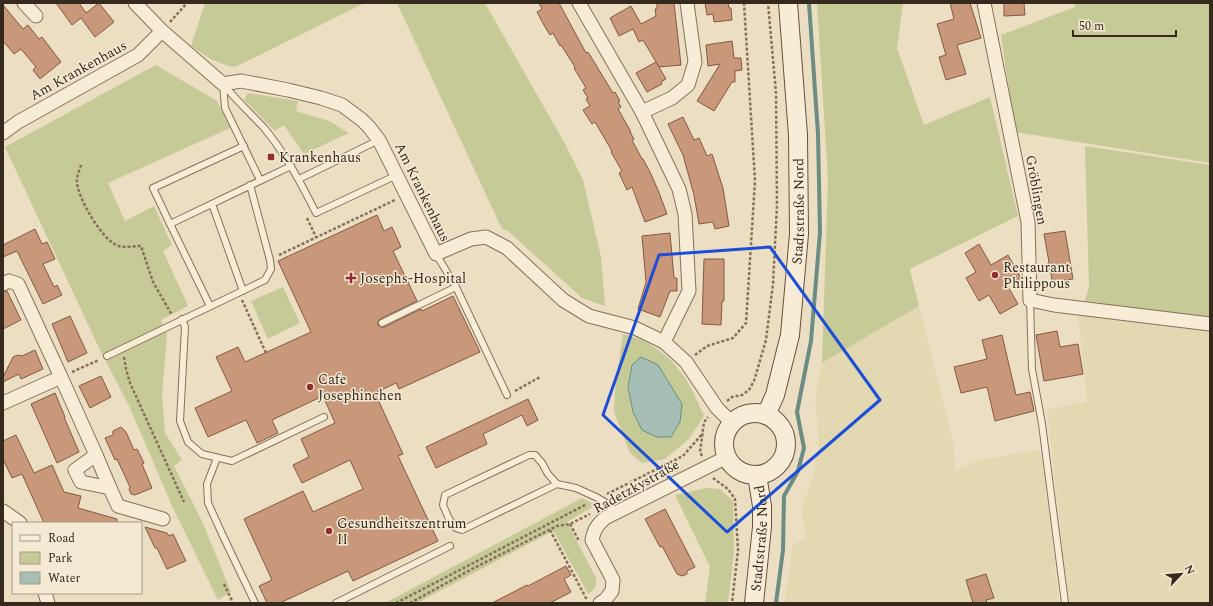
<svg xmlns="http://www.w3.org/2000/svg" width="1213" height="606" viewBox="0 0 1213 606" font-family="Spectral,serif">
  <rect width="100%" height="100%" fill="#ecdec3"/>
  <!-- farmland -->
  <g fill="#e2d8b1">
    <polygon points="919,306 954,446 955,471 979,460 1039,450 1043,464 1059,603 785,603 793,544 806,538 801,508 813,479 819,441 815,399 822,363"/>
    <polygon points="1078,315 1210,328 1210,603 1069,603 1047,410 1087,401"/>
  </g>
  <!-- green -->
  <g fill="#c6ca97" fill-rule="evenodd">
    <path d="M205 3H365L235 67C214 63 208 57 191 46Z"/>
    <polygon points="397,3 485,3 565,144 583,180 601,257 605,306 582,298 508,231 502,229"/>
    <polygon points="817,3 903,3 897,48 924,125 990,97 1018,216 910,269 919,306 822,363 828,178"/>
    <polygon points="1075,3 1210,3 1210,163 1015,132 1001,35 1075,7"/>
    <polygon points="156,65 217,101 230,128 108,183 125,221 154,206 172,245 163,251 188,306 161,320 167,334 162,395 165,433 182,460 174,466 202,521 231,592 218,600 173,508 129,406 100,350 5,147"/>
    <polygon points="248,93 298,101 296,111 329,121 349,133 304,154 284,125 275,131 244,100"/>
    <polygon points="1085,146 1210,165 1210,319 1085,301 1089,287"/>
    <polygon points="283,287 300,323 268,339 251,301"/>
    <path d="M623 334C630 336 639 338 646 342 678 360 690 383 704 416L689 439 665 459 642 463 630 453 614 412 615 388ZM632 365 633 412 628 387Z"/>
    <polygon points="706,488 720,489 733,501 734,552 728,603 705,603 710,567 675,495"/>
    <path d="M582 498 596 505 567 522 596 578C597 586 595 589 588 594L554 532 549 533 417 603H385Z"/>
  </g>
  <!-- water -->
  <polygon fill="#a5bfb6" stroke="#6c8d83" points="641,357 658,365 682,404 680,422 671,437 657,437 642,430 633,412 628,387 632,365"/>
  <g fill="none" stroke-linecap="round" stroke-linejoin="round">
    <!-- stream -->
    <polyline stroke="#6c8d83" stroke-width="4" points="776,603 783,550 784,496 798,471 804,448 797,412 811,341 820,232 818,134 809,3"/>
  </g>
  <!-- building -->
  <g fill="#c9977a" stroke="#845941">
    <polygon points="56,3 79,3 86,13 99,3 114,22 95,37 81,18 72,25"/>
    <polygon points="539,3 559,3 586,53 588,52 613,93 615,92 620,101 618,102 621,107 618,109 631,132 630,132 634,139 632,140 642,159 643,159 650,172 658,190 667,214 645,222 632,187 627,190 619,173 622,171 611,152 612,151 595,122 592,124 583,110 590,106 586,99 588,98 583,90 586,88 574,68 575,67 561,45 560,46 553,33 550,35 545,27 537,12 542,9"/>
    <polygon points="657,3 674,3 681,65 659,67 643,40 639,42 633,29 619,36 610,18 631,6 641,24 656,16 655,9 657,9"/>
    <polygon points="705,3 728,3 729,8 731,8 732,20 714,22 713,14 707,15"/>
    <polygon points="950,3 970,3 981,38 957,45 966,74 946,80 939,57 946,55 937,24 954,19"/>
    <polygon points="1004,3 1024,3 1025,15 1004,16"/>
    <polygon points="3,5 23,29 28,25 39,39 42,37 61,62 40,79 33,70 36,67 21,49 14,54 3,41"/>
    <polygon points="732,41 734,58 741,58 742,70 735,71 735,82 732,82 714,111 697,101 720,64 708,66 706,45"/>
    <polygon points="656,62 666,79 661,82 662,84 647,92 636,73"/>
    <polygon points="683,117 694,140 699,138 707,156 712,154 723,188 729,226 715,229 713,222 699,224 694,195 683,155 668,124"/>
    <polygon points="377,215 384,231 392,227 401,247 393,251 417,301 380,319 378,322 378,325 381,327 384,327 421,309 422,311 453,296 480,352 399,389 396,383 375,393 403,454 398,456 438,541 353,581 348,571 280,603 267,603 259,586 272,580 244,519 303,491 313,512 363,489 350,460 302,483 293,465 309,457 301,439 335,423 323,396 272,420 278,433 257,443 246,420 208,437 195,408 232,391 216,357 238,347 245,362 311,332 278,261"/>
    <polygon points="35,229 42,244 47,242 55,259 43,264 54,287 57,285 62,295 43,304 17,251 3,257 3,245"/>
    <polygon points="1065,231 1073,279 1052,282 1051,273 1047,270 1046,266 1049,262 1044,234"/>
    <polygon points="670,233 674,278 677,278 677,291 670,291 660,317 638,309 646,282 642,236"/>
    <polygon points="979,244 991,265 1008,255 1021,278 1007,285 1018,304 1000,314 989,295 979,301 966,278 976,272 965,253"/>
    <polygon points="704,259 724,259 724,301 722,301 721,325 702,324"/>
    <polygon points="7,291 21,320 3,329 3,292"/>
    <polygon points="70,316 87,353 68,362 52,324"/>
    <polygon points="1057,331 1060,347 1078,344 1083,374 1044,381 1036,335"/>
    <polygon points="1002,335 1016,395 1030,392 1034,411 995,421 987,387 961,393 954,367 987,359 982,340"/>
    <polygon points="35,350 43,369 21,379 19,374 3,382 3,377 13,357 18,355 22,356"/>
    <polygon points="101,376 111,397 90,408 79,386"/>
    <polygon points="55,393 65,417 64,417 79,452 57,463 31,404"/>
    <polygon points="528,399 538,420 527,426 522,415 483,434 487,444 436,468 426,447"/>
    <polygon points="121,427 126,432 134,450 137,449 144,463 142,464 152,488 135,495 131,494 129,489 130,487 117,459 115,460 105,438 113,435 113,431"/>
    <polygon points="16,435 34,473 52,465 64,492 81,496 78,508 117,519 117,523 44,523 22,474 12,478 3,459 3,441"/>
    <polygon points="665,509 695,567 687,571 687,574 682,576 677,574 662,546 660,547 645,519"/>
    <polygon points="145,527 167,533 169,536 173,534 186,561 167,569 157,548 155,548"/>
    <polygon points="566,566 571,575 564,579 571,592 550,603 492,603 527,585 528,586"/>
    <polygon points="986,574 994,598 986,600 987,603 973,603 966,580"/>
  </g>
  <g fill="none" stroke-linecap="round" stroke-linejoin="round">
    <defs>
      <g id="service">
        <path d="M223 84C236 100 251 114 265 129 286 155 301 183 316 213L397 175"/>
        <polyline points="223,84 225,108 260,180"/>
        <polyline points="244,146 153,188 170,224 291,166"/>
        <polyline points="299,179 379,140"/>
        <polyline points="212,204 243,291"/>
        <polyline points="170,224 210,306"/>
        <polyline points="436,254 456,287 507,395"/>
        <polyline points="1030,300 1032,369 1042,424 1065,603"/>
        <polyline points="182,319 185,327 180,421 188,442 202,454 232,461 324,417"/>
        <polyline points="382,323 456,287"/>
        <polyline points="107,356 265,280 271,269 270,260 250,185"/>
        <polyline points="217,458 207,484 208,503 223,536 255,603"/>
        <polyline points="557,484 548,474 542,463 535,455 529,455 445,495 443,505 449,519 456,528 462,530 557,484 576,488 598,498 608,504 615,513"/>
        <polyline points="336,603 450,546"/>
      </g>
      <g id="minor">
        <polyline points="24,3 36,16"/>
        <polyline points="135,3 162,31 223,84 241,81 288,90 321,98 342,105 362,120 369,127 379,140 436,254 471,239 486,237 507,248 563,300 589,316 635,328 664,342 686,362 717,408 732,423"/>
        <polyline points="579,3 642,112 679,189 685,214 689,291 664,342"/>
        <polyline points="984,3 1028,222 1030,300 1054,305 1210,324"/>
        <polyline points="642,112 672,98 688,85 695,62 687,3"/>
        <polyline points="3,133 18,122 138,55 162,31"/>
        <polyline points="3,284 9,281 18,284 61,377 3,403"/>
        <polyline points="61,377 96,455 75,470 81,482 110,488 118,506 163,519"/>
        <polyline points="96,455 110,488"/>
        <polyline points="3,511 20,523"/>
        <polyline points="45,593 48,603"/>
        <path d="M600 603 605 600 612 591 613 580 592 540C594 530 597 525 605 518L727 457"/>
      </g>
      <g id="secondary">
        <circle cx="755" cy="444" r="31"/>
        <path id="s1" d="M766 415 775 395 790 335 799 234 798 135 788 3"/>
        <path id="s2" d="M754 603 762 527V506L757 475"/>
      </g>
    </defs>
    <!-- service casing -->
    <use href="#service" stroke="#86705b" stroke-width="8"/>
    <!-- minor casing -->
    <use href="#minor" stroke="#86705b" stroke-width="15"/>
    <!-- secondary casing -->
    <use href="#secondary" stroke="#68513e" stroke-width="20"/>
    <!-- path -->
    <g stroke="#86705b" stroke-width="2.5" stroke-dasharray="3 2" stroke-linecap="butt">
      <polyline points="170,22 187,3"/>
      <path d="M81 165C80 169 77 175 77 180 76 196 103 242 119 246 125 248 134 246 141 246L153 282 172 315"/>
      <polyline points="307,218 316,237"/>
      <polyline points="279,255 395,200"/>
      <polyline points="242,300 266,353"/>
      <polyline points="695,355 707,346 733,338 746,323 755,181 744,3"/>
      <polyline points="124,357 126,369 130,383 184,502"/>
      <polyline points="72,372 99,360"/>
      <polyline points="515,391 540,377"/>
      <polyline points="727,401 732,397 742,395 749,390 754,381 766,340 773,284 777,205 776,93 768,3"/>
      <polyline points="702,456 700,452 704,422 708,417"/>
      <polyline points="713,478 728,489 735,499 738,550 732,603"/>
      <polyline points="607,494 683,456 703,433"/>
      <polyline points="570,524 579,541"/>
      <polyline points="550,530 587,600"/>
      <polyline points="224,584 233,603"/>
      <polyline points="396,603 587,504"/>
      <polyline points="410,603 472,569 557,526 570,524 590,514"/>
    </g>
    <!-- service -->
    <use href="#service" stroke="#f7ecd6" stroke-width="6"/>
    <!-- minor -->
    <use href="#minor" stroke="#f7ecd6" stroke-width="13"/>
    <!-- secondary -->
    <use href="#secondary" stroke="#f7ecd6" stroke-width="18"/>
  </g>
  <!-- marked area -->
  <path fill="none" stroke="#1d4ed8" stroke-width="3" stroke-linejoin="round" d="M770 247 880 400 727 532 603 415 659 255Z"/>
  <!-- markers -->
  <g fill="#932d32" stroke="#f4e9d2" stroke-width="1.5">
    <rect x="267" y="153" width="8" height="8" rx="2"/>
    <circle cx="995" cy="275" r="4"/>
    <path d="M349 272h4v4h4v4h-4v4h-4v-4h-4v-4h4z"/>
    <circle cx="310" cy="387" r="4"/>
    <circle cx="329" cy="531" r="4"/>
  </g>
  <g text-anchor="middle" stroke-width="3" stroke-linejoin="round" paint-order="stroke">
    <!-- street labels -->
    <g font-size="14" fill="#36291e" stroke="#f4e9d2">
      <text transform="translate(78 70) rotate(-29)" y="5">Am Krankenhaus</text>
      <text transform="translate(1037 190) rotate(80)" y="5">Gröblingen</text>
      <text transform="translate(423 192) rotate(64)" y="5">Am Krankenhaus</text>
      <text dy="5" stroke="none"><textPath href="#s1" startOffset="208">Stadtstraße Nord</textPath></text>
      <text transform="translate(636 486) rotate(-29)" y="5">Radetzkystraße</text>
      <text dy="5" stroke="none"><textPath href="#s2" startOffset="65">Stadtstraße Nord</textPath></text>
    </g>
    <!-- poi labels -->
    <g font-size="14" fill="#36291e" stroke="#f4e9d2" text-anchor="start">
      <text x="279" y="162">Krankenhaus</text>
      <text x="1003" y="272">Restaurant<tspan x="1003" dy="16">Philippous</tspan></text>
      <text x="360" y="283">Josephs-Hospital</text>
      <text x="318" y="384">Cafe<tspan x="318" dy="16">Josephinchen</tspan></text>
      <text x="337" y="528">Gesundheitszentrum<tspan x="337" dy="16">II</tspan></text>
    </g>
  </g>
  <!-- border -->
  <rect width="1213" height="606" fill="none" stroke="#36291e" stroke-width="8"/>
  <!-- legend -->
  <rect x="12" y="522" width="130" height="72" fill="#f4e9d2" stroke="#a89c8a"/>
  <rect x="20" y="535" width="20" height="6" fill="#f7ecd6" stroke="#a89c8a"/>
  <text x="48" y="542" font-size="12" fill="#36291e">Road</text>
  <rect x="20" y="552" width="20" height="12" fill="#c6ca97" stroke="#a89c8a"/>
  <text x="48" y="562" font-size="12" fill="#36291e">Park</text>
  <rect x="20" y="572" width="20" height="12" fill="#a5bfb6" stroke="#a89c8a"/>
  <text x="48" y="582" font-size="12" fill="#36291e">Water</text>
  <!-- north arrow -->
  <g transform="translate(1181 574) rotate(64)" stroke="#f4e9d2" stroke-width="3" paint-order="stroke">
  <path d="M0-3L7 15L0 10L-7 15Z" fill="#36291e"/>
  <text y="-6" font-size="11" font-weight="bold" text-anchor="middle" fill="#36291e">N</text>
  </g>
  <!-- scale -->
  <path d="M1073 30v6h103v-6" fill="none" stroke="#36291e" stroke-width="2"/>
  <text x="1079" y="30" font-size="12" fill="#36291e" stroke="#f4e9d2" stroke-width="3" paint-order="stroke">50 m</text>
</svg>
